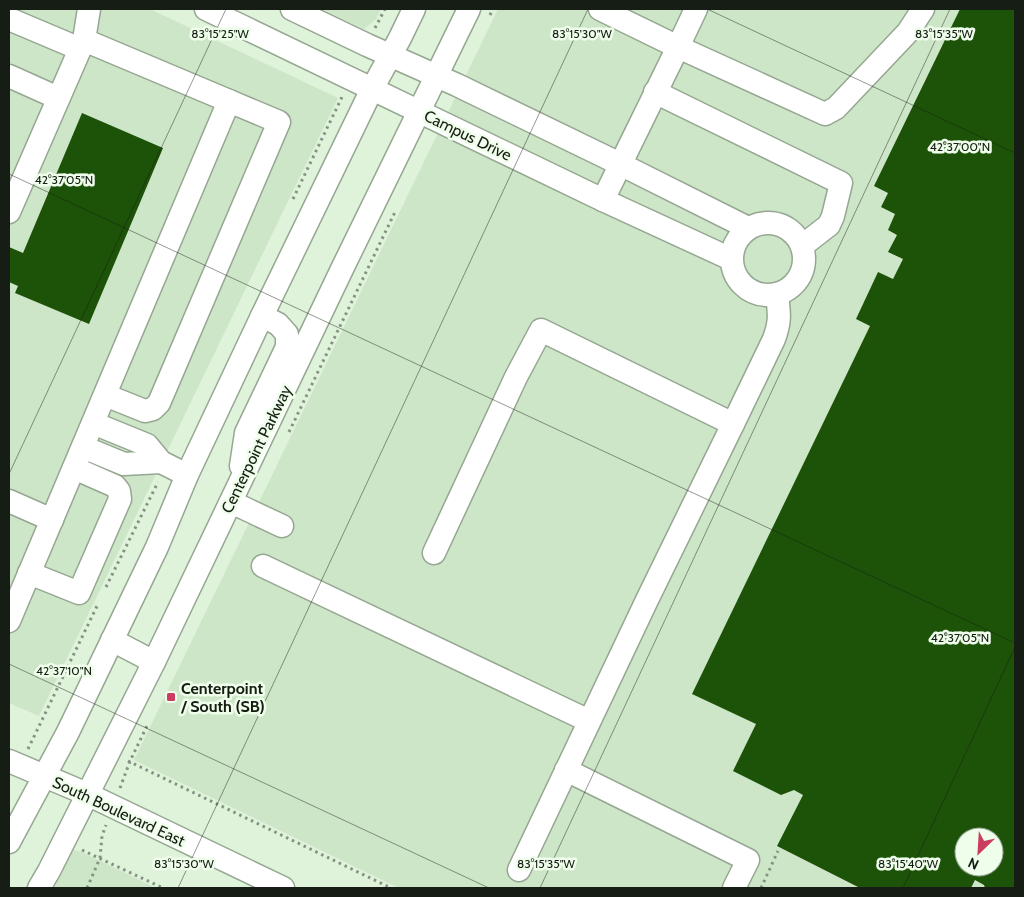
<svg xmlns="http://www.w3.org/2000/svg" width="1024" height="897" viewBox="0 0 1024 897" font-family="Cabin,sans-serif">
  <rect width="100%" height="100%" fill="#dff2da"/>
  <!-- built -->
  <g fill="#cee6c8" fill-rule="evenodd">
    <polygon points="9,9 150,9 338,98 39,716 9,703"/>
    <polygon points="322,9 381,9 376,19 364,29"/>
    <path d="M498 9H1015V888H399L134 760ZM964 837H994V867H964Z"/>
    <polygon points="73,850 82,852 156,888 54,888"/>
  </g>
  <!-- building -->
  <g fill="#1d5209" fill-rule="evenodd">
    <path d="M960 9H1015V888H985L984 885 975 880 971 888H860L777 846 803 795 794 790 781 795 733 771 756 724 692 694 870 326 856 319 878 272 893 279 903 259 888 252 897 235 888 230 895 214 881 207 888 193 874 186ZM964 837H994V867H964Z"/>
    <polygon points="82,113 163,148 89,324 15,293 18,286 9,282 9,247 23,253"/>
  </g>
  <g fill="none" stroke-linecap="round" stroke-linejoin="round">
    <defs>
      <g id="minor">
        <polyline points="206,9 603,200 731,259"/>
        <polyline points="292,9 367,45 457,85 620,164 748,228"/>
        <polyline points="600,9 678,47 696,9"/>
        <polyline points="9,19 80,49"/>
        <polyline points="9,76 58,98"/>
        <polyline points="655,92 841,183 833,216 829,225 802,246"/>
        <polyline points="603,200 678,47 825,114 836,108 908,32 923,9"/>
        <polyline points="9,212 84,40"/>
        <circle cx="768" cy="259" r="36"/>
        <polyline points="105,395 145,411 153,409 159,403 279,122 229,101"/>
        <polyline points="93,423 147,445 161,462 187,475"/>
        <path d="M733 424 774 339C781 320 779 313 777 294"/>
        <polyline points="83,447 124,464 161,462"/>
        <polyline points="241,466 246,433 287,347 287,334 278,324 262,316"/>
        <polyline points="9,501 52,520"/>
        <polyline points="231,502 282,526"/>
        <polyline points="434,553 516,377 541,330 733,424 647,600 519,870"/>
        <polyline points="263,566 589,721"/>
        <polyline points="29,573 79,593 120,499 119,491 115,486 74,468"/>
        <polyline points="9,621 229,101 84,40 89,9"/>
        <polyline points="112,640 154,662"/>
        <polyline points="9,761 87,794 283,888"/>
        <polyline points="566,770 748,860 734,888"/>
        <polyline points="9,842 68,732 157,547 187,475 262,316 372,89 400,38 414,9"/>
        <polyline points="39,888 49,871 154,662 343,267 469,9"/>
      </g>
    </defs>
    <!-- minor casing -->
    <use href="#minor" stroke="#95a791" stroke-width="25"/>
    <!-- path -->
    <g stroke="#849281" stroke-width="3" stroke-dasharray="2.5 4" stroke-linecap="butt">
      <polyline points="490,15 493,9"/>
      <polyline points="375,28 385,9"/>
      <polyline points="293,199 342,97"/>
      <polyline points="289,432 396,210"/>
      <polyline points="106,587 158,482"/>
      <polyline points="28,749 98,604"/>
      <polyline points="128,761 391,888"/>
      <polyline points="120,788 130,761 147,726"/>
      <polyline points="82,850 163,888"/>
      <polyline points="87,888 100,858 102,836 106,825"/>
      <polyline points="761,888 778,851"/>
    </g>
    <!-- minor -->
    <use href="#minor" stroke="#fff" stroke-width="22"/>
  </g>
  <!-- ticks -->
  <path fill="none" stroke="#161d14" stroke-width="1" stroke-opacity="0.45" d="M707 9 1015 153M9 174 1015 643M9 474 226 9M9 664 489 888M178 888 588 9M540 888 950 9M903 888 1015 647"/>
  <!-- markers -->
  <rect fill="#cb3c60" stroke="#effeeb" stroke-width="2" x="166" y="692" width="10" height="10" rx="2.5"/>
  <g text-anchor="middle" stroke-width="5" stroke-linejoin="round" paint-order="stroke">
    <!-- street labels -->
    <g font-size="16" fill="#161d14" stroke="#effeeb">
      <text transform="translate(468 135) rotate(26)" y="6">Campus Drive</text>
      <text transform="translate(256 449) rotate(-64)" y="6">Centerpoint Parkway</text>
      <text transform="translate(119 811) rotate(25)" y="6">South Boulevard East</text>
    </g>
    <!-- poi labels -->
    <g font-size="16" font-weight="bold" fill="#161d14" stroke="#effeeb" text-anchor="start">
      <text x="181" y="694">Centerpoint<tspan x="181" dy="18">/ South (SB)</tspan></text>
    </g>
  </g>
  <g font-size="12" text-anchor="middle" fill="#161d14" stroke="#effeeb" stroke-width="5" stroke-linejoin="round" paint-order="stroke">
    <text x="220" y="38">83°15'25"W</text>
    <text x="582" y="38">83°15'30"W</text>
    <text x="944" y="38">83°15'35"W</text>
    <text x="960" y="151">42°37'00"N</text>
    <text x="64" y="184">42°37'05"N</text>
    <text x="960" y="642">42°37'05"N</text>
    <text x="64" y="675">42°37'10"N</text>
    <text x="184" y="868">83°15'30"W</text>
    <text x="546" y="868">83°15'35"W</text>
    <text x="908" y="868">83°15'40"W</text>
  </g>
  <!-- border -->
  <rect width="1024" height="897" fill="none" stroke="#161d14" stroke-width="20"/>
  <!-- north arrow -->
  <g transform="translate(979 852) rotate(205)"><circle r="24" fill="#effeeb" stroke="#98a495"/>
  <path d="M0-4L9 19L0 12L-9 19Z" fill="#cb3c60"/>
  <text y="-8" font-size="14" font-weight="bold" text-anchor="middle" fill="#161d14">N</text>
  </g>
</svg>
